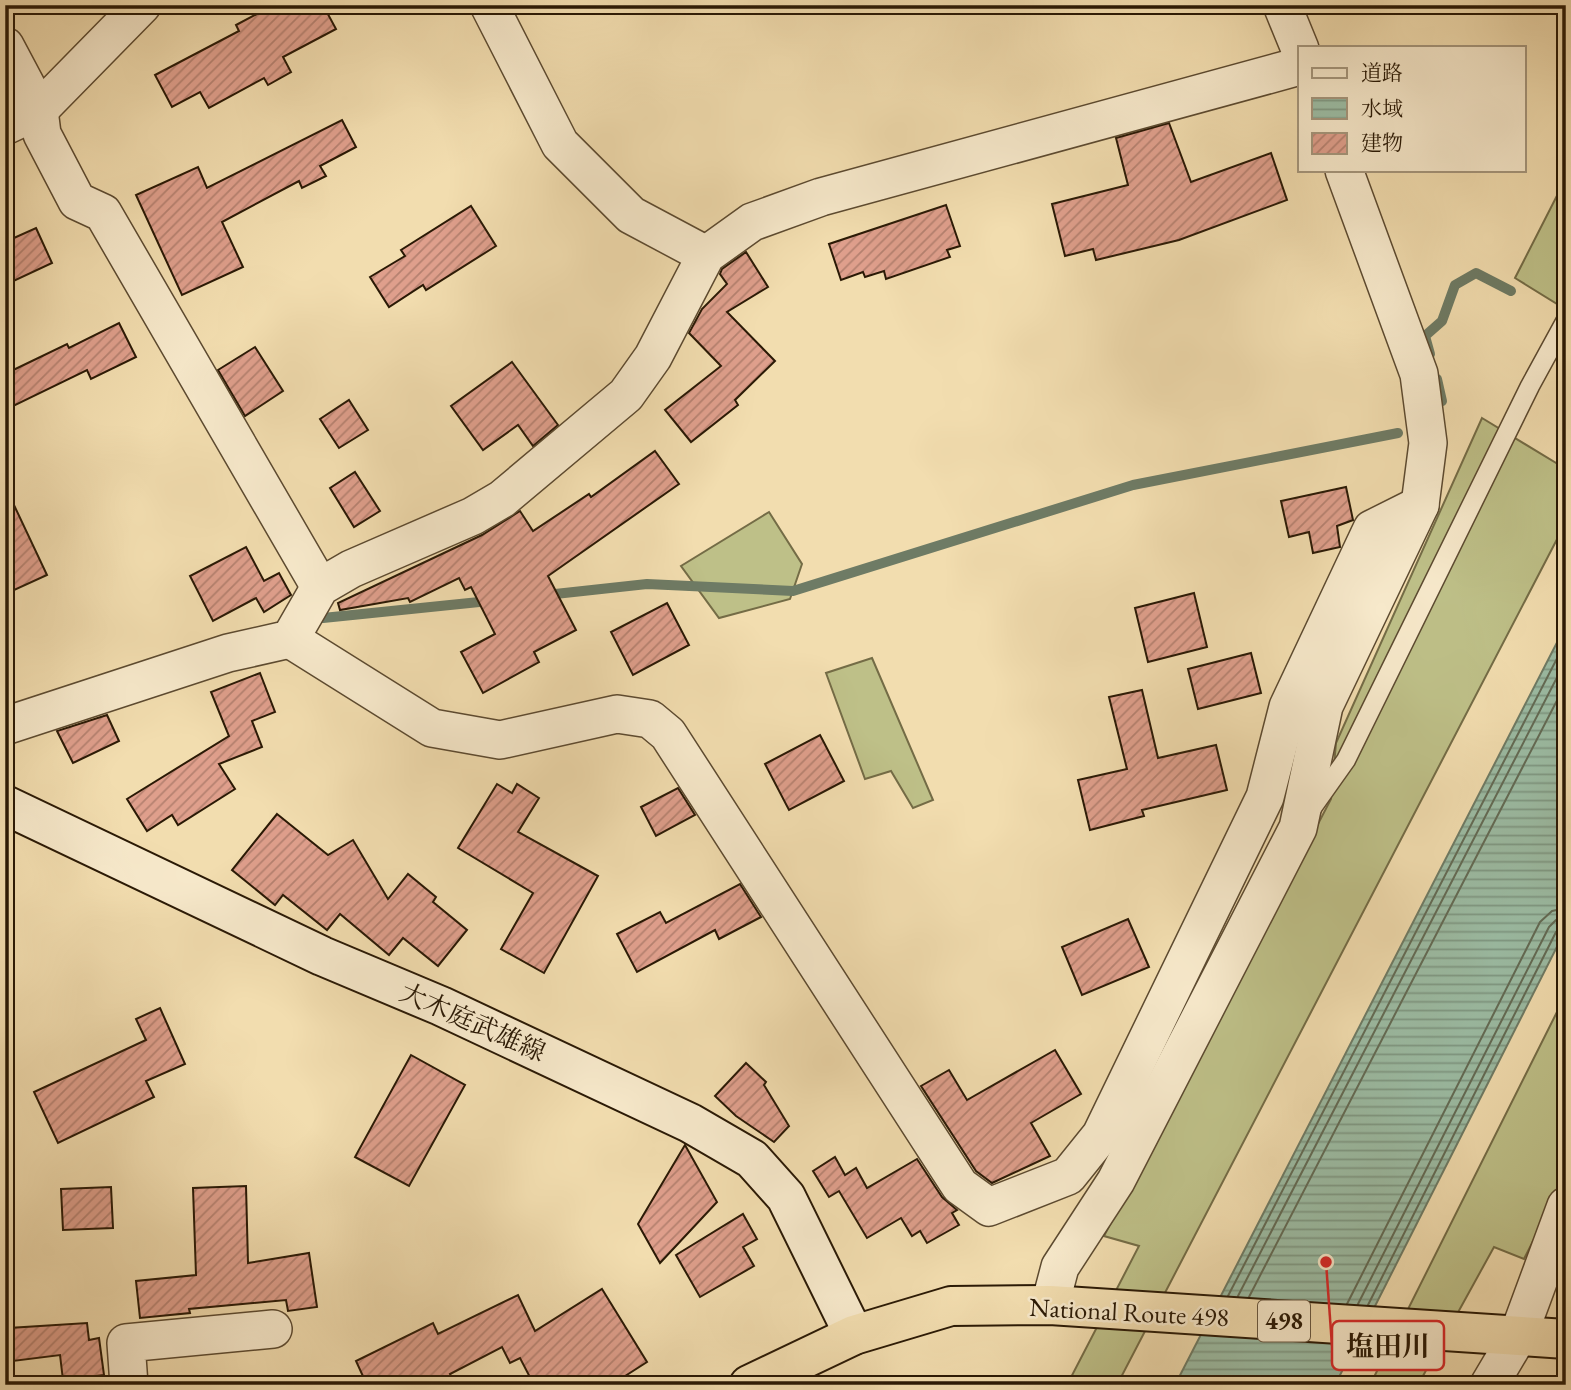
<svg xmlns="http://www.w3.org/2000/svg" width="1571" height="1390" viewBox="0 0 1571 1390" font-family="'EB Garamond','Noto Serif JP',serif">
  <defs>
    <pattern id="water-rules" width="6" height="5" patternUnits="userSpaceOnUse" patternTransform="scale(1.75)"><rect width="6" height="5" fill="#9cbda5"/><path d="M0 2.5h6" fill="none" stroke="#7f9984"/></pattern>
    <pattern id="building-hatch" width="6" height="6" patternUnits="userSpaceOnUse" patternTransform="scale(1.75)"><rect width="6" height="6" fill="#df9f8c"/><path d="M-1 1l2-2M0 6l6-6M5 7l2-2" fill="none" stroke="#b58170"/></pattern>
  </defs>
  <rect width="100%" height="100%" fill="#f2ddaf"/>
  <filter id="stains"><feTurbulence type="fractalNoise" baseFrequency=".00286" numOctaves="4"/><feColorMatrix values="0 0 0 0 .2 0 0 0 0 .09 0 0 0 0 .02 0 0 0 .5 -.17"/></filter>
  <radialGradient id="worn" r=".72"><stop offset=".6" stop-color="#630" stop-opacity="0"/><stop offset="1" stop-color="#630" stop-opacity=".3"/></radialGradient>
  <!-- grass -->
  <g fill="#bec088" stroke="#746c46" stroke-width="2">
    <polygon points="1566,178 1566,298 1562,307 1515,278"/>
    <polygon points="1482,418 1566,469 1566,522 1117,1385 1067,1385 1139,1246 1104,1236 1331,799 1336,743"/>
    <polygon points="769,512 802,564 790,599 719,618 681,566"/>
    <polygon points="872,658 933,800 913,808 891,771 865,779 826,673"/>
    <polygon points="1566,994 1566,1176 1524,1259 1494,1247 1418,1385 1370,1385"/>
  </g>
  <!-- water -->
  <polygon fill="url(#water-rules)" stroke="#6e7b65" stroke-width="2" points="1566,625 1566,929 1335,1385 1175,1385"/>
  <g fill="none" stroke-linecap="round" stroke-linejoin="round">
    <!-- shore -->
    <g stroke="#636b55" stroke-width="2">
      <polyline points="1228,1296 1566,641"/>
      <polyline points="1238,1296 1566,660"/>
      <polyline points="1249,1297 1566,683"/>
      <polyline points="1347,1304 1540,922 1552,911 1566,908"/>
      <polyline points="1358,1304 1549,927 1556,920 1566,919"/>
      <polyline points="1368,1305 1556,932 1566,928"/>
    </g>
    <!-- stream -->
    <g stroke="#6e7b65" stroke-width="10">
      <polyline points="1430,354 1425,336 1442,321 1455,285 1476,273 1511,291"/>
      <polyline points="1437,379 1442,401"/>
      <polyline points="546,595 647,584 793,591 1133,485 1398,433"/>
      <polyline points="323,618 489,601"/>
    </g>
  </g>
  <!-- building -->
  <g fill="url(#building-hatch)" stroke="#2a1905" stroke-width="2">
    <polygon points="274,5 323,5 336,29 283,57 291,72 268,85 264,78 209,108 200,92 172,107 155,75 239,31 236,25"/>
    <polygon points="342,120 356,147 320,166 326,176 302,188 299,181 222,222 243,267 182,295 136,195 198,167 207,188"/>
    <polygon points="1169,123 1191,182 1271,153 1287,200 1179,240 1096,260 1093,249 1065,256 1052,204 1128,185 1116,138"/>
    <polygon points="946,205 960,246 947,250 950,257 886,279 884,271 865,277 863,272 841,280 829,244"/>
    <polygon points="471,206 496,246 426,290 423,285 389,307 370,277 405,256 401,250"/>
    <polygon points="36,228 52,263 5,285 5,242"/>
    <polygon points="746,252 768,287 727,312 775,361 735,400 738,405 691,442 665,410 721,366 689,333 702,309 727,284 720,274 722,269"/>
    <polygon points="119,323 136,357 91,379 87,370 5,410 5,374 67,344 69,348"/>
    <polygon points="255,347 283,391 245,416 218,370"/>
    <polygon points="512,362 558,425 533,446 518,425 483,450 451,406"/>
    <polygon points="349,400 368,430 339,448 320,419"/>
    <polygon points="655,451 679,484 548,576 576,630 534,652 539,662 483,693 461,652 495,634 471,587 465,590 459,578 410,602 408,598 340,610 338,603 482,535 520,511 533,531 589,494 591,497"/>
    <polygon points="355,472 380,511 354,527 330,488"/>
    <polygon points="5,486 47,575 12,591 5,577"/>
    <polygon points="1346,487 1353,520 1337,526 1340,547 1313,553 1309,532 1289,537 1281,501"/>
    <polygon points="246,547 264,581 279,573 291,595 264,612 256,598 213,621 190,576"/>
    <polygon points="1194,593 1207,647 1148,662 1135,608"/>
    <polygon points="667,603 689,645 633,675 611,632"/>
    <polygon points="1251,653 1261,693 1198,709 1188,669"/>
    <polygon points="260,673 275,712 252,721 262,747 219,764 235,789 178,825 172,815 147,831 127,799 229,736 211,692"/>
    <polygon points="1142,690 1158,758 1216,745 1227,790 1142,810 1144,816 1090,830 1078,780 1127,769 1109,697"/>
    <polygon points="107,715 119,741 73,763 57,731"/>
    <polygon points="820,735 844,781 789,810 765,764"/>
    <polygon points="497,784 512,793 517,784 539,798 518,832 598,876 544,973 501,949 533,893 458,848"/>
    <polygon points="678,788 695,815 656,836 641,807"/>
    <polygon points="277,814 328,855 353,840 388,899 408,874 436,897 433,902 467,930 438,966 403,938 389,955 340,914 327,930 283,895 275,905 232,870"/>
    <polygon points="740,884 761,917 719,939 715,930 637,972 617,934 660,912 666,923"/>
    <polygon points="1128,919 1149,967 1082,995 1062,947"/>
    <polygon points="160,1008 185,1064 146,1081 154,1097 58,1143 34,1092 146,1040 136,1019"/>
    <polygon points="1055,1050 1081,1094 1031,1123 1050,1156 992,1183 976,1171 921,1086 949,1070 967,1100"/>
    <polygon points="411,1055 465,1085 409,1186 355,1157"/>
    <polygon points="746,1063 766,1082 764,1085 789,1126 774,1142 736,1116 715,1096"/>
    <polygon points="685,1145 717,1202 660,1263 638,1224"/>
    <polygon points="835,1157 845,1175 856,1168 867,1188 917,1159 942,1197 957,1210 952,1213 959,1225 927,1243 920,1231 912,1236 901,1218 867,1238 839,1191 829,1197 813,1171"/>
    <polygon points="246,1186 248,1263 309,1253 317,1307 288,1311 286,1300 189,1309 190,1313 140,1318 136,1281 196,1275 193,1188"/>
    <polygon points="111,1187 113,1228 63,1230 61,1189"/>
    <polygon points="743,1214 757,1239 743,1247 754,1266 700,1297 676,1255"/>
    <polygon points="602,1289 647,1362 611,1385 534,1385 520,1358 510,1363 502,1347 450,1374 455,1385 367,1385 356,1361 433,1323 438,1334 518,1295 535,1331"/>
    <polygon points="87,1323 89,1340 99,1338 104,1375 63,1380 60,1355 13,1361 9,1328"/>
  </g>
  <g fill="none" stroke-linecap="round" stroke-linejoin="round">
    <defs>
      <polyline id="lane" points="1312,808 1346,760 1530,386 1566,320"/>
      <g id="street">
        <polyline points="489,5 560,144 631,215 706,255"/>
        <polyline points="1282,5 1300,49"/>
        <polyline points="5,46 39,110 42,134 77,201 103,213 320,587"/>
        <polyline points="5,126 39,110 142,5"/>
        <polyline points="290,639 432,728 500,740 617,714 650,719 668,734 960,1186 989,1207 1068,1176 1101,1135 1265,797 1288,707 1372,529 1420,505"/>
        <polyline points="5,726 228,653 290,639 320,587 351,569 473,516 502,499 626,395 653,357 706,255 752,222 821,197 1300,66"/>
        <polyline points="1050,1305 1060,1267 1116,1181 1298,828 1324,706 1420,505 1428,443 1419,374 1344,170"/>
        <polyline points="129,1385 126,1343 273,1329"/>
        <polyline points="1489,1385 1518,1336 1566,1206"/>
      </g>
      <polyline id="secondary" points="5,805 322,956 441,1006 690,1123 752,1159 786,1197 854,1335"/>
      <polyline id="highway" points="749,1385 854,1335 951,1306 1050,1305 1566,1339"/>
    </defs>
    <!-- lane casing -->
    <use href="#lane" stroke="#5c4a30" stroke-width="21"/>
    <!-- street casing -->
    <use href="#street" stroke="#5c4a30" stroke-width="40"/>
    <!-- secondary casing -->
    <use href="#secondary" stroke="#2a1905" stroke-width="42"/>
    <!-- highway casing -->
    <use href="#highway" stroke="#2a1905" stroke-width="42"/>
    <!-- lane -->
    <use href="#lane" stroke="#f7e9cb" stroke-width="18"/>
    <!-- street -->
    <use href="#street" stroke="#f7e9cb" stroke-width="37"/>
    <!-- secondary -->
    <use href="#secondary" stroke="#f7e9cb" stroke-width="38"/>
    <!-- highway -->
    <use href="#highway" stroke="#f2ddaf" stroke-width="38"/>
  </g>
  <g text-anchor="middle" stroke-width="5" stroke-linejoin="round" paint-order="stroke">
    <!-- shield labels -->
    <rect fill="#f7e9cb" stroke="#685740" stroke-width="2" x="1258" y="1300.5" width="52" height="41" rx="5"/>
    <g font-size="24" font-weight="bold" fill="#2a1905">
      <text x="1284" y="1329">498</text>
    </g>
    <!-- street labels -->
    <g font-size="26" fill="#2a1905" stroke="#f7e9cb">
      <text transform="translate(473 1022) rotate(24)" y="9">大木庭武雄線</text>
      <text transform="translate(1129 1312) rotate(3)" y="9">National Route 498</text>
    </g>
  </g>
  <!-- callouts -->
  <path fill="none" stroke="#d62828" stroke-width="2.5" d="M1326 1262L1332 1346"/>
  <circle fill="#d62828" stroke="#f7e9cb" stroke-width="2.5" cx="1326" cy="1262" r="7"/>
  <rect fill="#f7e9cb" stroke="#d62828" stroke-width="2.5" x="1332" y="1321" width="112" height="49" rx="7"/>
  <g font-size="28" text-anchor="middle" font-weight="bold" fill="#2a1905">
    <text x="1388" y="1356">塩田川</text>
  </g>
  <!-- margin -->
  <rect width="1571" height="1390" fill="none" stroke="#f2ddaf" stroke-width="28"/>
  <rect x="7" y="7" width="1557" height="1376" fill="none" stroke="#2a1905" stroke-width="3.5"/>
  <rect x="14" y="14" width="1543" height="1362" fill="none" stroke="#2a1905" stroke-width="2"/>
  <!-- legend -->
  <rect x="1298" y="46" width="228" height="126" fill="#f7e9cb" stroke="#a5967c" stroke-width="2"/>
  <rect x="1312" y="68" width="35" height="10" fill="#f7e9cb" stroke="#a5967c" stroke-width="2"/>
  <text x="1361" y="80" font-size="21" fill="#2a1905">道路</text>
  <rect x="1312" y="98" width="35" height="21" fill="url(#water-rules)" stroke="#a5967c" stroke-width="2"/>
  <text x="1361" y="116" font-size="21" fill="#2a1905">水域</text>
  <rect x="1312" y="133" width="35" height="21" fill="url(#building-hatch)" stroke="#a5967c" stroke-width="2"/>
  <text x="1361" y="150" font-size="21" fill="#2a1905">建物</text>
  <rect width="100%" height="100%" filter="url(#stains)"/>
  <rect width="100%" height="100%" fill="url(#worn)"/>
</svg>
